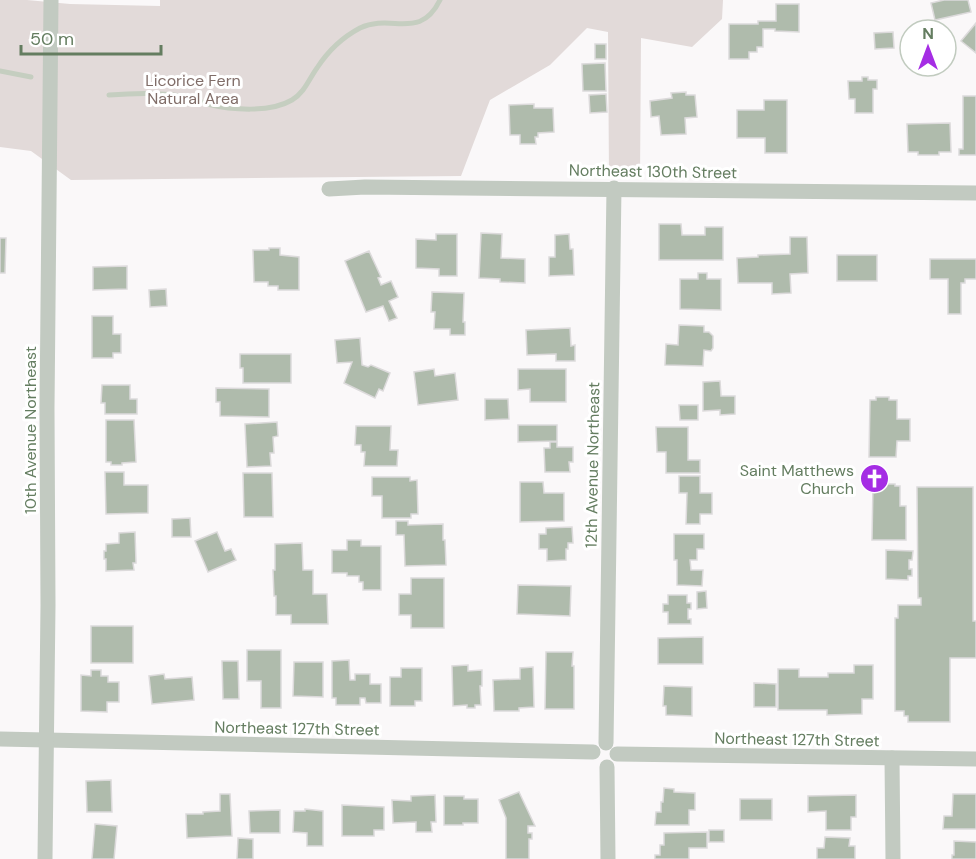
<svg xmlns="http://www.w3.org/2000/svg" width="976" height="859" viewBox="0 0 976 859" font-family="'DM Sans',sans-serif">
  <rect width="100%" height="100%" fill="#faf8f9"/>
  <!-- green -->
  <polygon fill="#e2dad9" points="0,0 27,0 70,4 160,6 160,0 723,0 722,19 692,47 641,38 640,178 609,178 608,32 587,28 550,65 490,100 461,176 71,180 31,151 0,147"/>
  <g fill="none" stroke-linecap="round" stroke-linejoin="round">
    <!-- stream -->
    <g stroke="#c5cec0" stroke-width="5">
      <polyline points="0,71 31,77"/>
      <path d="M109 95C133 93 157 92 181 96 190 97 199 101 207 104 232 110 270 113 292 100 305 92 309 79 317 68 328 51 343 37 360 28 392 13 420 41 440 0"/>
    </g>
  </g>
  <!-- building -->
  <g fill="#afbbac" stroke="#dcdadb" stroke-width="1.5">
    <polygon points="944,0 968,0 971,12 935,20 931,3"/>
    <polygon points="776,4 799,4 799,32 775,31 775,29 763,29 763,47 757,47 757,52 749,52 749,59 729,59 729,24 758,24 758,21 776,21"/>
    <polygon points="976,23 976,53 961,41"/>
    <polygon points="893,32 894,48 875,49 874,33"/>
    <rect x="595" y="44" width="11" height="15"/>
    <polygon points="605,63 606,91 583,91 582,64"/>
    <polygon points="862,77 868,77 868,80 877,80 877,89 873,89 873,113 855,113 855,99 849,99 848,81 862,81"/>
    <polygon points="686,92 686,95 695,95 697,117 685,118 686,134 661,135 659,116 651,117 650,101 672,98 671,93"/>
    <polygon points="606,94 607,112 590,113 589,95"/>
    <polygon points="963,96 976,96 976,155 959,155 959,149 963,149"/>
    <polygon points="764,100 787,100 787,153 765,153 765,138 737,138 737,110 764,110"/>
    <polygon points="534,104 534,108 553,108 554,132 538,133 538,137 535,137 536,144 520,144 520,135 510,135 509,105"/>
    <polygon points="950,123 951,152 939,152 939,155 918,155 918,152 908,152 907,124"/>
    <polygon points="659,224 681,224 682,235 705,235 705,227 723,227 723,260 659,260"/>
    <polygon points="481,233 502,234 501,258 525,259 525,283 500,282 500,279 479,278"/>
    <polygon points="436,234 457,234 457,276 439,276 439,269 416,268 416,239 436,240"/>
    <polygon points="569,234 570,249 573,249 574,275 549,276 549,257 555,257 555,235"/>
    <polygon points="790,237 807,237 808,273 790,274 791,293 772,294 772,283 738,283 737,258 758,257 758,255 790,254"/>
    <polygon points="0,238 6,238 5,273 0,273"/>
    <polygon points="269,248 280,248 280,255 299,257 299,290 278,290 278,286 268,286 268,282 254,282 253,250 269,250"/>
    <polygon points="369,251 381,277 378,278 381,285 391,281 398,297 389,301 397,318 389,321 383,306 366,312 345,261"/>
    <rect x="837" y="255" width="40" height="26"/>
    <polygon points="930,259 976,259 976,279 965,279 965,283 961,283 961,314 948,314 948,279 930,279"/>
    <polygon points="127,266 127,289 93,290 93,267"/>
    <polygon points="698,273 707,273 707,279 721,279 721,310 680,309 680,279 698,279"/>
    <polygon points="166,289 167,306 150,307 149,290"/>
    <polygon points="432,292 464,293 463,322 465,322 465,335 450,335 450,329 434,329 435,312 431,312"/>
    <polygon points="92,316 113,316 113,334 121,334 121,353 113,353 113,358 92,358"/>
    <polygon points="679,325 704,326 704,332 709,332 713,336 713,348 711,351 704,350 703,366 665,365 666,344 678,345"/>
    <polygon points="570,328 571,346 575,345 575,361 556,361 556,354 527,355 526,330"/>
    <polygon points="360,338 362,365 368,367 371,365 390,373 383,391 379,389 375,398 344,383 352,362 337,363 335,340"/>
    <polygon points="240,354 291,354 291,383 243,383 243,368 240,368"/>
    <polygon points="434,369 435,376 455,373 458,400 418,405 414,372"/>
    <polygon points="518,369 566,369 566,402 530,402 530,389 518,390"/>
    <polygon points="720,381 721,396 735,396 735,414 720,415 720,410 703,411 703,382"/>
    <polygon points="102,385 130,385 130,399 137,399 137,414 105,414 105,403 101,403"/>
    <polygon points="216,388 269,389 269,417 220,416 220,402 216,402"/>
    <polygon points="876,397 889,397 889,400 897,400 897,419 910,419 910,441 897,441 896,457 869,457 870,400 876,400"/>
    <polygon points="485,399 508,399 509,419 485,420"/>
    <polygon points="679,405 698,405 698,420 680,420"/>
    <polygon points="106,420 134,420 136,462 122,463 122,465 111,465 111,462 106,462"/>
    <polygon points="277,422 278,436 273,437 274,453 270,453 271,466 247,467 245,424"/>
    <polygon points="518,425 557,425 557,441 518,442"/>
    <polygon points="356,426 391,426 390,450 398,450 397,466 364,466 365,452 361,452 361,445 355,445"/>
    <polygon points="656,427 688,427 688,460 700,460 700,473 666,473 666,452 657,452"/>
    <polygon points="550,442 557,442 557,447 573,447 573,462 569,462 570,472 545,472 544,448 550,448"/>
    <polygon points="105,472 124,472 124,485 148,485 148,513 106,514"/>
    <polygon points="243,473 272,473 273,517 244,517"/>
    <polygon points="679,476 700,476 700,493 712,493 712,514 700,514 700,524 686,524 687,493 679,493"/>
    <polygon points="372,477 410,477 410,481 417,480 418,514 411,514 411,518 382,518 382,496 372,496"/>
    <polygon points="520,482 543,482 544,493 564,493 564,521 520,522"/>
    <polygon points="873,484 895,484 895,486 900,486 900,506 906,506 906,540 872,540"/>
    <polygon points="917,487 973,487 973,621 976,621 976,658 950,658 950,722 908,722 908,716 904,716 904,711 895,711 895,618 898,618 898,605 921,605 921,598 918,598"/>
    <polygon points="190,518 191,537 172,537 172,519"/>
    <polygon points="396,521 408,521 408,525 443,524 443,540 445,540 446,565 405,566 404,535 396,535"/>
    <polygon points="572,527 573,543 568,543 568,549 566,549 566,560 547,561 547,549 539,549 539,534 546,534 546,528"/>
    <polygon points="135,532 136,563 133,563 134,570 106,571 106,559 104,559 104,551 106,551 106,544 119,543 119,533"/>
    <polygon points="217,532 225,551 231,549 236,560 208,572 195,541"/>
    <polygon points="674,534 704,534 704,549 697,549 697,560 690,560 691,570 703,570 702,586 677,585 677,560 674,560"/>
    <polygon points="347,540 361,540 361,546 381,546 381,590 363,590 363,582 359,582 359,576 347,576 347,573 332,573 332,550 347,550"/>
    <polygon points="302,543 303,570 313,570 313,594 327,594 328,624 291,624 291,615 276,615 276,596 274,596 273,570 275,570 275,544"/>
    <polygon points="886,550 913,551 912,560 909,560 909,569 912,569 912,576 908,576 908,580 886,579"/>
    <polygon points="411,578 444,578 444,628 411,628 411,615 399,615 399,594 411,594"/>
    <polygon points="518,585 571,586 570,616 517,614"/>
    <polygon points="706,591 707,608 697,609 697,592"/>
    <polygon points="668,595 687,595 687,603 691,603 691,609 688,609 688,619 691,619 691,624 668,624 668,612 663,612 663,604 668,604"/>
    <rect x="91" y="626" width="42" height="37"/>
    <polygon points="703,637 703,664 658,664 658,638"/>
    <polygon points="247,650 281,650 281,708 261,708 261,681 247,681"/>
    <polygon points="546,652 573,652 572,666 574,666 574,709 545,709"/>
    <polygon points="349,660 350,680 355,680 355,674 370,674 370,684 381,684 381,703 366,703 365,698 360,698 360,705 336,705 336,698 332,698 332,661"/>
    <polygon points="222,661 238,661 239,699 223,699"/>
    <polygon points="294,662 323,662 323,697 293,696"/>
    <polygon points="468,665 468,671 482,670 482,686 480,686 481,705 475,705 475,708 467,708 467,705 453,706 452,666"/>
    <polygon points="854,665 873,665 873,699 862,699 862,714 827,715 827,710 778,710 778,669 799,669 799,677 828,677 828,673 854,673"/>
    <polygon points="533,667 534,707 519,708 519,711 494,711 493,680 520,679 520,668"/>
    <polygon points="401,668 422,668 422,701 415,701 415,706 390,706 390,677 401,677"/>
    <polygon points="91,670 101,670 101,676 108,676 108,682 119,682 119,702 107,702 107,712 81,711 81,675 91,676"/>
    <polygon points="164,674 165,679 192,677 194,700 152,704 149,676"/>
    <polygon points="754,683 776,684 776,707 754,707"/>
    <polygon points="664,686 692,687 692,716 666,715 666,706 663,706"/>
    <polygon points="111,780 112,812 87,812 86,781"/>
    <polygon points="664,788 674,789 674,792 695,793 695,810 689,810 689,825 655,825 656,812 661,812 661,802 663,802"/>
    <polygon points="519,792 535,826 528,826 528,833 532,833 532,839 529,839 529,859 506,859 506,818 499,800"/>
    <polygon points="220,794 230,794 232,836 187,838 186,814 203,814 203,812 220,811"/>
    <polygon points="953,794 976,794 976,829 943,829 944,816 952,816"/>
    <polygon points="435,795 436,822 431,822 432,832 416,832 416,822 393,823 392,800 411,801 411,796"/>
    <polygon points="856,795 856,817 851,817 851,830 826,830 826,811 808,812 808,796"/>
    <polygon points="444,796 464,796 464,799 478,799 478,823 463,823 463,825 444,825"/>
    <rect x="740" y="799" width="32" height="21"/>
    <polygon points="342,805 384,807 384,830 374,830 374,836 342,836"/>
    <polygon points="305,809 323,811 323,846 307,846 307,833 293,832 294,811 305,811"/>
    <polygon points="280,810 280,833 250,833 249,811"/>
    <polygon points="95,824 117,826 114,859 92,859"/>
    <rect x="709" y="830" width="15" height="12"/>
    <polygon points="707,832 707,848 689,848 689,859 655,859 655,855 660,855 660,845 664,845 664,833"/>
    <polygon points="825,837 850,838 849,846 855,846 855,859 817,859 817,848 824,848"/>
    <polygon points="238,838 253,839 253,859 237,859"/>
    <polygon points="954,841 976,842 976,859 952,859 952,855 954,855"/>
  </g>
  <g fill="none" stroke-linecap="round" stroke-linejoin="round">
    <!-- minor -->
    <g stroke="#c2cac1" stroke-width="15">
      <polyline points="329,189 365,187 976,193"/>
      <polyline points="0,739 593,752"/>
      <polyline points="606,743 614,188"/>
      <polyline points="617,754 976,759"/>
      <polyline points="892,758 893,859"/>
      <polyline points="607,767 608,859"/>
      <polyline points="45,859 48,605 47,408 51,0"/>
    </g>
  </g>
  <!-- icons -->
  <defs>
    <symbol id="church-disc" viewBox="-11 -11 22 22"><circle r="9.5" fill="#a52de4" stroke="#fff"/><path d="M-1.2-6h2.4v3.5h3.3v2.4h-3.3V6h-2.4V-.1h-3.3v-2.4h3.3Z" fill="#fff"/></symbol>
  </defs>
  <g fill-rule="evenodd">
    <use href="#church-disc" x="858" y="462" width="33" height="33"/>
  </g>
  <g text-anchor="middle" stroke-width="6" stroke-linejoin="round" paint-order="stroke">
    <!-- park labels -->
    <g font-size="16" fill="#806d68" stroke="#fff">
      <text x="193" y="86">Licorice Fern<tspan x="193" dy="18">Natural Area</tspan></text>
    </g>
    <!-- street labels -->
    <g font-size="16" fill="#647d60" stroke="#fff">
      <text transform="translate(653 171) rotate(1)" y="6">Northeast 130th Street</text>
      <text transform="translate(30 430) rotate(-90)" y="6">10th Avenue Northeast</text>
      <text transform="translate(592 465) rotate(-89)" y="6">12th Avenue Northeast</text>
      <text transform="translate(297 728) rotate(1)" y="6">Northeast 127th Street</text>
      <text transform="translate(797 739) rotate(1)" y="6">Northeast 127th Street</text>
    </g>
    <!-- poi labels -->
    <g font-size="16" fill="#647d60" stroke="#fff" text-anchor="end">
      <text x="854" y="476">Saint Matthews<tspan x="854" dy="18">Church</tspan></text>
    </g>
  </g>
  <!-- north arrow -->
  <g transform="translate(928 48)"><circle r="28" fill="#ffffff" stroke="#c1cbbf" stroke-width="1.5"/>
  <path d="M0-4.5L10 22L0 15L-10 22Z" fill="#a52de4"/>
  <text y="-9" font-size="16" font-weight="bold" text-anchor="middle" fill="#647d60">N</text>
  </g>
  <!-- scale -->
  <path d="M21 45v9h140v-9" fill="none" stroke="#647d60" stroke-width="3"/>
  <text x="30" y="45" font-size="18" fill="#647d60" stroke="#ffffff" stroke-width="4.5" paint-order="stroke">50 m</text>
</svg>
